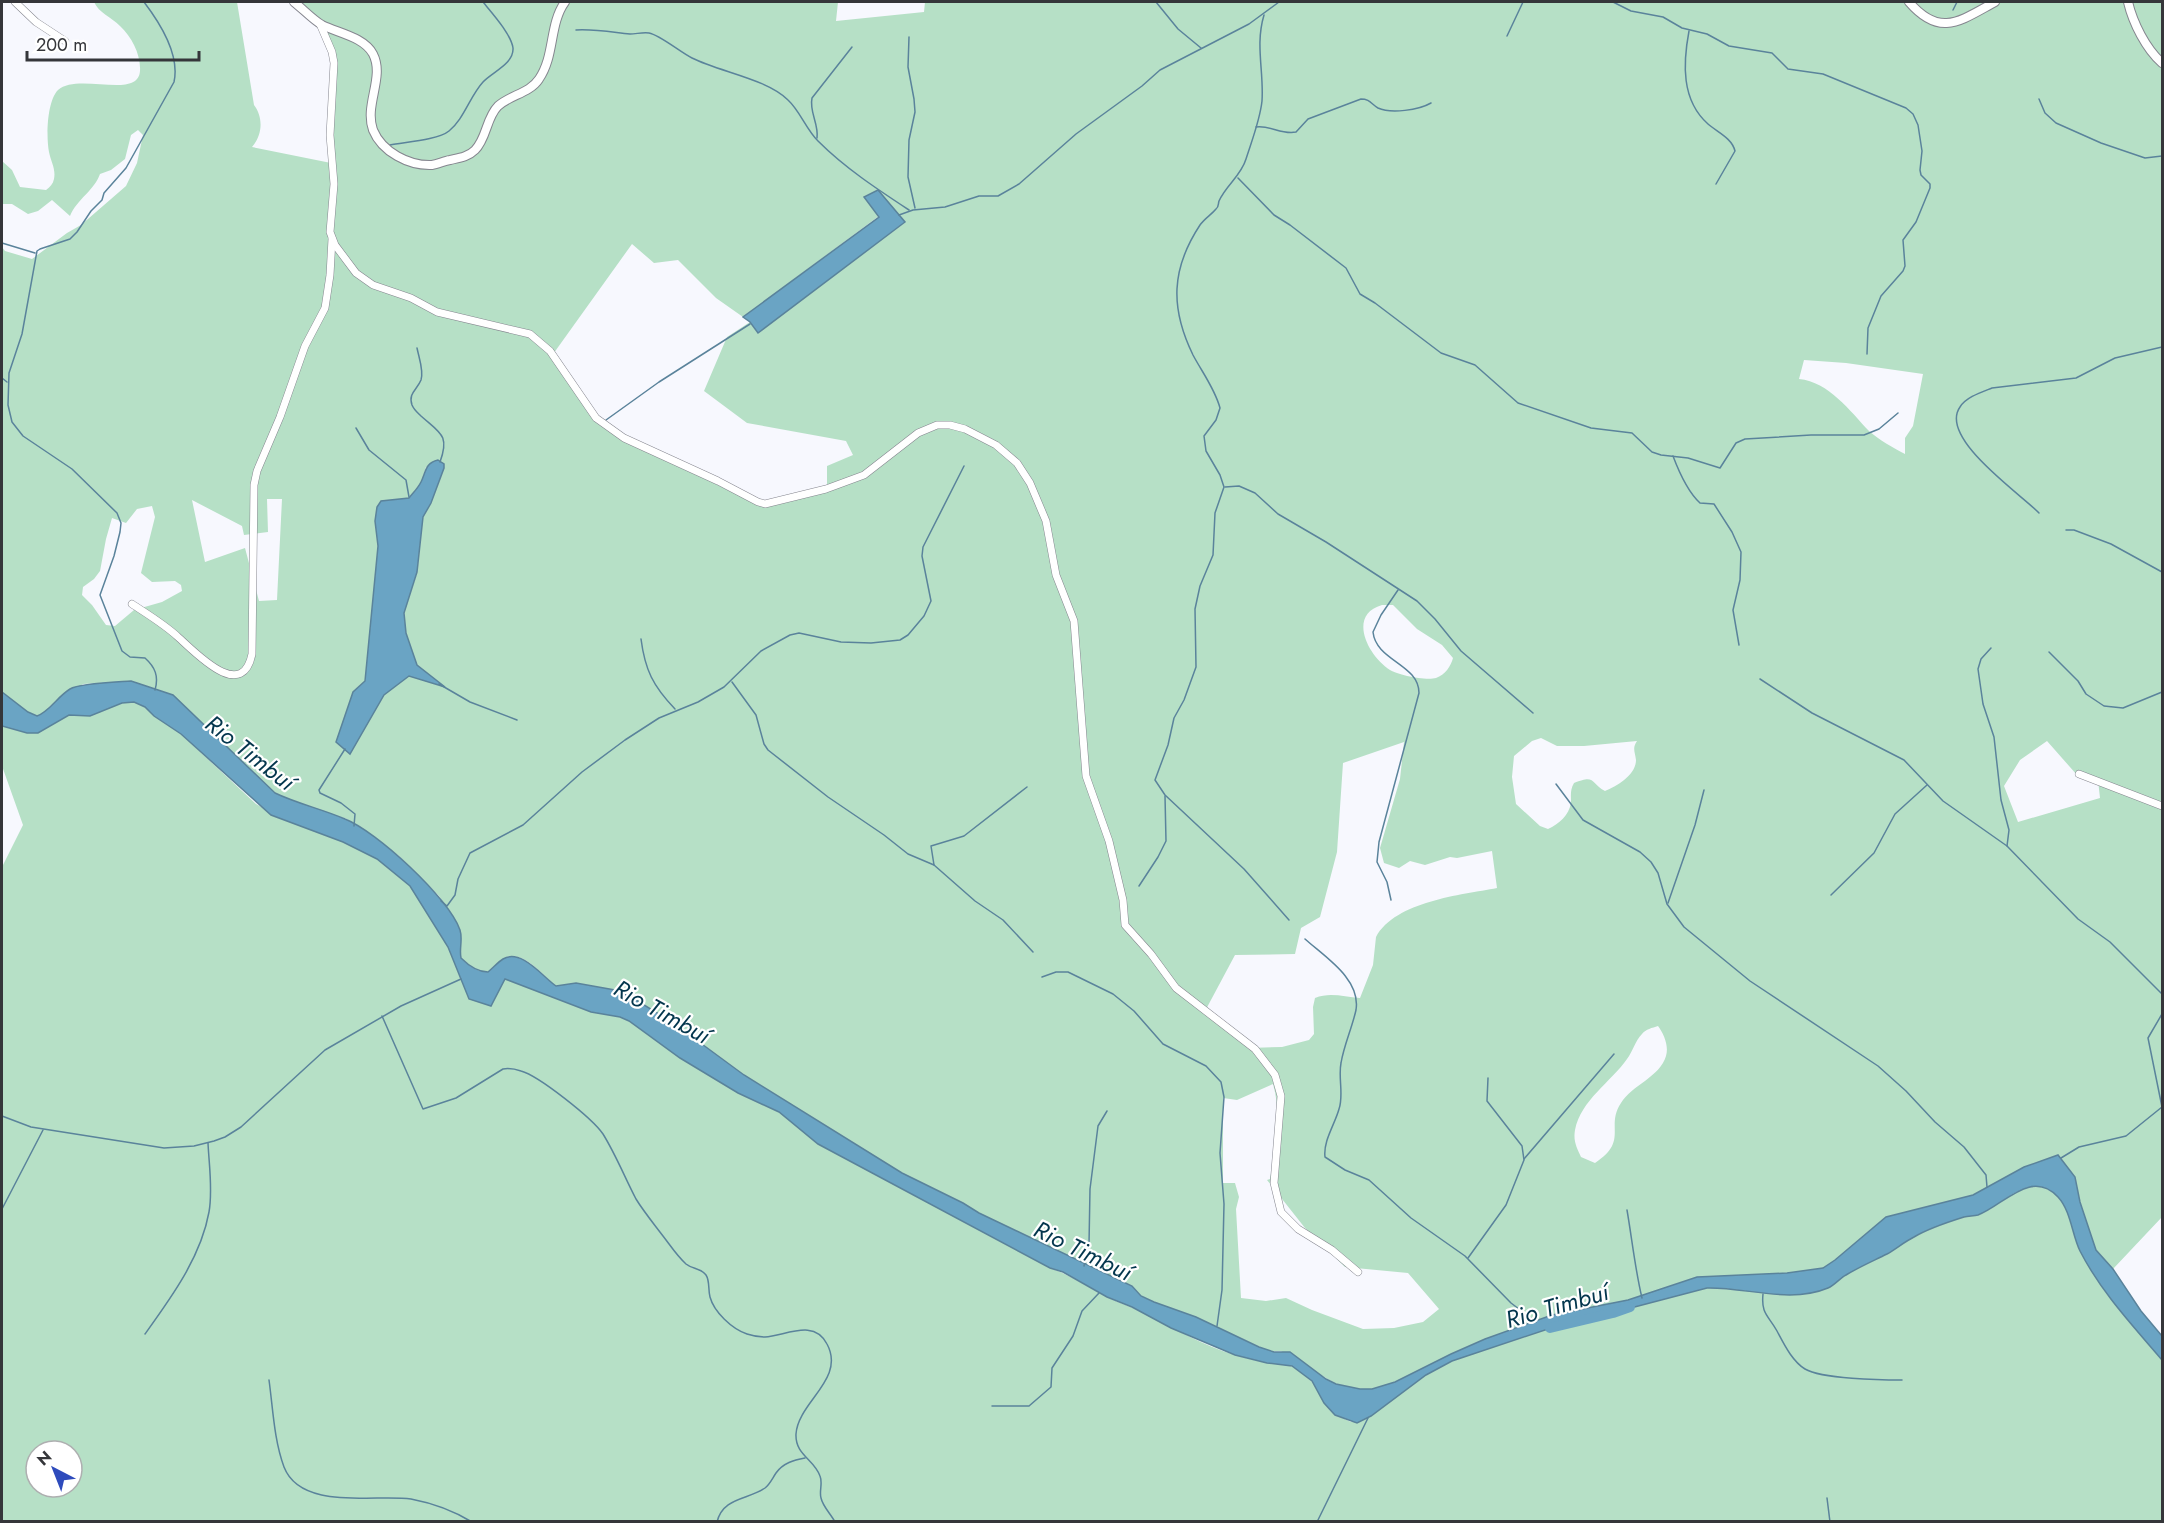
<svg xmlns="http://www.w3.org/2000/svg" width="2164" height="1523" viewBox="0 0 2164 1523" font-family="Jost,sans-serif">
  <rect width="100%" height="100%" fill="#f7f8fe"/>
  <!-- green -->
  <g fill="#b6e0c6" fill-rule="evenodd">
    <path d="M94 2H237L254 105C264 118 262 136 252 147L331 163 332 62 324 33 289 2H838L836 21 924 12 925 2H2162V1217L2113 1269 2096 1250 2080 1202 2075 1177 2024 1167 1973 1195 1886 1217 1835 1260 1823 1268 1787 1273 1697 1277 1628 1300 1552 1315 1485 1339 1451 1354 1395 1382 1373 1389H1360L1336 1384 1281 1351H1268L1196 1317 1154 1302 1141 1296 1132 1286 979 1213 963 1203 902 1173 744 1075 672 1022 631 997 615 990 576 983 556 986C543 976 522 947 503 959 498 962 493 968 488 972 477 972 469 966 461 958V933L450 912 439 896 399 856 347 819 295 803 275 793 173 695 131 681 83 684 50 706 45 713 37 716 28 712 2 692V247L5 251 32 259 67 233 81 225 126 186 137 163 143 135 138 130 131 135 125 159 111 170 100 174C94 191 77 199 70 216L52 200 38 211 28 214 12 204H2V161L12 170 20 187 46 190C50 187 53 184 54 179 56 169 51 162 49 152 46 137 47 101 58 90 78 72 138 100 140 71 141 55 132 37 120 26 111 17 99 13 94 2ZM864 196 904 223 757 332 750 322 727 337 704 391 747 423 846 441 853 455 827 466V485L760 503 726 489 618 436 594 420 551 357 632 244 654 263 678 260 716 298 743 317 879 216ZM1804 360 1846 363 1923 374 1913 426 1905 438V454C1894 448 1879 440 1869 431 1850 411 1829 382 1799 379ZM426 467 444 468 431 503 423 517 417 573 404 613 406 633 417 665 442 686 409 675 384 695 350 753 353 692 365 681 378 546 375 521 381 501 409 498 421 483ZM267 499H282L277 600 259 601 245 548 205 562 192 500 242 526 244 535 268 532ZM152 506 155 517 141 573 152 582 175 581 181 585 182 591 162 602 134 610 115 626 106 625 92 605 82 595 83 587 94 579 100 571 106 539 112 518 126 523 137 509ZM1382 605H1393L1417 629 1442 645 1453 658C1451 666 1445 675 1436 678 1426 681 1398 675 1390 670 1368 656 1347 615 1382 605ZM1541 738 1557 746H1584L1637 741C1632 748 1635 752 1636 760 1636 775 1617 786 1605 791 1590 783 1596 774 1574 783 1570 790 1571 795 1571 803 1569 815 1559 824 1548 829L1540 826 1516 804 1512 777 1514 756 1532 741ZM2047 741 2077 775 2098 780 2100 798 2018 822 2004 786 2020 760ZM1404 742 1400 779 1380 848 1384 863 1399 868 1410 861 1425 865 1450 857 1457 858 1492 851 1497 888C1461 895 1396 901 1376 937L1373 965 1360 998C1344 997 1330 992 1315 998L1313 1007 1314 1034 1309 1040 1282 1047 1249 1048 1204 1013 1235 955 1295 954 1301 928 1320 917 1337 852 1343 763ZM1658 1026C1664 1034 1669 1046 1666 1056 1660 1077 1632 1085 1621 1103 1605 1127 1629 1141 1595 1163L1581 1157C1577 1148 1573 1141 1575 1130 1581 1100 1611 1082 1627 1059 1633 1051 1635 1041 1642 1034 1646 1029 1652 1028 1658 1026ZM1273 1084C1282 1115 1276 1148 1270 1179L1267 1180 1305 1228 1345 1267 1408 1273 1439 1309 1423 1322 1394 1328 1363 1329 1312 1310 1286 1298 1266 1301 1241 1298 1236 1209 1239 1197 1235 1183H1223V1098L1237 1100Z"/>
    <path d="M134 702 145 707 154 716 181 734 256 804 285 820 343 842 377 859 410 886 448 947 469 999 505 979 591 1012 620 1017 629 1021 680 1058 738 1093 779 1112 818 1144 1050 1268C1070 1275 1088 1287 1107 1297 1119 1303 1132 1307 1144 1313 1173 1328 1204 1346 1235 1355 1247 1358 1259 1362 1271 1363 1280 1365 1289 1364 1297 1369 1324 1385 1318 1408 1351 1422L1379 1410 1426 1375 1452 1361 1572 1321 1604 1315 1707 1288C1746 1287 1790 1304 1828 1288 1835 1285 1840 1278 1846 1275 1859 1267 1873 1261 1887 1254 1896 1249 1904 1242 1914 1237 1929 1228 1948 1222 1964 1217 1969 1216 1974 1216 1978 1215 2004 1206 2030 1168 2058 1197 2071 1211 2072 1235 2080 1251 2102 1291 2133 1326 2162 1360V1521H2V867L23 825 2 766V726L27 733 69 715 90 716 121 703ZM36 1451H72V1487H36Z"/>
  </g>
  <!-- water -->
  <g fill="#6aa4c4" stroke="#5a839b" stroke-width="1.5">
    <polygon points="878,190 905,222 758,333 750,322 743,317 879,217 864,197"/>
    <path d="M438 460 444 464V468L431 503 423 517 417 572 404 613 406 633 417 665 445 687 409 676 384 695 350 754 336 742 353 692 365 681 378 546 375 521 377 507 381 501 409 498C413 493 418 488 421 482 426 472 425 463 438 460Z"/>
    <path d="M131 681 173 695 275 793C298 804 322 809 345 819 376 831 449 898 460 930 463 939 459 949 461 958 469 966 477 972 488 972 493 968 498 962 503 959 521 948 543 977 556 986L576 983 615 990 631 997 672 1022 744 1075 902 1173 963 1203 979 1213 1132 1286 1141 1296 1154 1302 1196 1317 1259 1347 1274 1352H1290L1326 1379 1336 1384 1360 1389H1372L1395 1382 1451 1354 1485 1339 1552 1315 1628 1300 1697 1277 1787 1273 1823 1268 1835 1260 1886 1217 1973 1195 2024 1167 2058 1155 2075 1177 2080 1202 2096 1250 2113 1269 2141 1311 2162 1336V1360C2133 1326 2101 1292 2080 1251 2072 1235 2071 1211 2058 1197 2031 1168 2003 1206 1978 1215 1974 1216 1969 1216 1964 1217 1948 1222 1929 1228 1914 1237 1904 1242 1896 1249 1887 1254 1873 1261 1859 1267 1846 1275 1840 1278 1835 1285 1828 1288 1790 1304 1746 1287 1707 1288L1604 1315 1572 1321 1452 1361 1426 1375 1371 1416 1357 1423 1335 1415 1324 1403 1312 1381 1292 1366 1267 1363 1235 1355 1171 1328 1132 1307 1107 1297 1063 1272 1050 1268 818 1144 779 1112 738 1093 680 1058 629 1021 620 1017 591 1012 505 979 491 1006 469 999 448 947 410 886 377 859 343 842 271 815 181 734 154 716 145 707 134 702 122 703 90 716 69 715 38 733H27L2 726V692L28 712 37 716C50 711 57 697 70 689 80 683 117 682 131 681Z"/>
  </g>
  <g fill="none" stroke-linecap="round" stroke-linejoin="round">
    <!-- stream -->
    <g stroke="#5a839b" stroke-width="1.5">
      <path d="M144 2C160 23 180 55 174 82L126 168 104 193 102 200 91 211 77 232 70 239 40 249 37 251 22 334 9 373 8 405 12 422 23 436 72 469 117 513 121 523 120 532 114 556 100 595 122 651 130 657 145 658C155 667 159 676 155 690"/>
      <polyline points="1156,2 1178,29 1201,48"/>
      <polyline points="1613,2 1631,11 1663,17 1682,28 1707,34 1729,46 1772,53 1788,69 1823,74 1906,108 1913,114 1918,125 1922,151 1920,170 1921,175 1930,184 1930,188 1916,222 1903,240 1905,266 1903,271 1881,296 1868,328 1867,354"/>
      <polyline points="1953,10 1957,2"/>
      <path d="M1264 15C1255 45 1264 71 1262 101 1260 120 1252 140 1246 159 1241 176 1226 185 1219 201 1218 204 1219 207 1216 209 1211 215 1205 218 1200 225 1171 269 1170 308 1193 355 1202 372 1215 389 1220 408L1216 420 1204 436 1206 451 1220 475 1224 487 1215 513 1213 555 1200 586 1195 609 1196 667 1184 700 1174 718 1168 745 1155 780 1165 795 1244 869 1289 920"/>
      <path d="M576 30C596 29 611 32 630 34 636 34 643 32 649 33 660 35 680 52 692 58 720 72 767 79 788 100 800 111 806 129 818 141 845 168 877 189 909 210"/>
      <path d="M1689 31C1683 63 1681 100 1708 124 1717 132 1732 138 1735 151L1716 184"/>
      <polyline points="1507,36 1523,2"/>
      <polyline points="909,37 908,67 914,99 915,112 909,140 908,177 915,208"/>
      <polyline points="2039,99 2045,113 2056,123 2101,143 2145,158 2162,156"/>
      <path d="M1256 127C1271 125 1281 135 1296 132L1308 119 1361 99C1370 99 1371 104 1378 108 1391 114 1419 110 1431 103"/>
      <path d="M817 138C819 124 809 112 812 98L852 47"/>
      <path d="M390 145C405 142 438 140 449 131 464 119 470 96 483 82 492 72 514 64 513 48 511 34 492 13 483 2"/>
      <polyline points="1238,178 1274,215 1290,225 1346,268 1360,294 1375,303 1441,353 1475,365 1518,403 1591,428 1632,433 1652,452 1661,455 1688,458 1720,468 1736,443 1745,439 1811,435 1864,435 1879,429 1898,413"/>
      <polyline points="899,215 913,210 945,207 979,196 998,196 1019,184 1076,134 1142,86 1160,70 1249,24 1279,2"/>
      <polyline points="2,243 35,253"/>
      <path d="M417 348C419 358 424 371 421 380 417 390 408 393 412 405 414 410 418 413 421 416 440 433 450 435 440 462"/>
      <polyline points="2,378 7,382"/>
      <polyline points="606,420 659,382 750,324"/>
      <polyline points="356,428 369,450 406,480 409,497"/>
      <path d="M1673 456C1679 472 1687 491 1700 503L1714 504 1732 532 1741 552 1740 580 1733 610 1739 645"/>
      <polyline points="1225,487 1239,486 1255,493 1278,514 1326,542 1417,601 1435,619 1461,651 1533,713"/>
      <path d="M2039 513C2022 495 1938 438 1960 407 1966 397 1982 392 1992 388L2076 378 2115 358 2162 347"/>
      <polyline points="2066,530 2074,530 2111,544 2162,572"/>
      <path d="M641 639C645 670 653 686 675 709"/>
      <polyline points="1991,648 1981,659 1978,669 1983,704 1994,737 2001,800 2009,830 2007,846"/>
      <polyline points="2049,652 2078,681 2086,694 2104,706 2123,708 2162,692"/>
      <polyline points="1760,679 1812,713 1904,760 1943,801 2007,846 2078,919 2110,942 2162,994"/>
      <polyline points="732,682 756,715 764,744 768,750 828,797 884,835 908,854 934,865 975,901 1003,920 1033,952"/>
      <polyline points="439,684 470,702 517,720"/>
      <polyline points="345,749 319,790 320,793 341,803 355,814 354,826"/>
      <polyline points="1556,784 1583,820 1640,852 1651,862 1658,873 1667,904 1684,927 1750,981 1878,1066 1906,1091 1935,1122 1964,1147 1986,1175 1987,1187"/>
      <polyline points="934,865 931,846 964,836 1027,787"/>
      <polyline points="1139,886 1158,857 1166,841 1165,796"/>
      <polyline points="1831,895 1874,853 1895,814 1927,785"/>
      <path d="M1391 900 1387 882 1377 862 1379 842 1419 693C1419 664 1376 661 1373 632L1381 615 1398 590"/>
      <polyline points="441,901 447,906 455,895 458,879 470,853 523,825 582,772 625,740 659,718 698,702 724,687 761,651 790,635 799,633 841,642 871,643 900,640 908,635 924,616 931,601 922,556 923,547 964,466"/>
      <polyline points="1668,903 1695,825 1704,790"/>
      <path d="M1305 939C1325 957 1361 979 1356 1010 1352 1028 1344 1045 1341 1063 1338 1078 1344 1095 1339 1109 1335 1124 1323 1141 1325 1157L1345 1170 1369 1180 1411 1218 1465 1256 1511 1303 1536 1322"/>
      <polyline points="1042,977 1056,972 1068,972 1113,994 1134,1011 1163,1044 1206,1066 1221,1082 1224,1097 1220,1153 1224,1204 1222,1290 1217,1326"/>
      <path d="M382 1016 423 1109 456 1098 503 1069C509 1068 515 1069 521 1071 539 1076 592 1118 603 1134 616 1155 625 1178 636 1199 644 1212 654 1224 663 1236 670 1245 677 1256 686 1264 692 1269 701 1268 706 1275 710 1281 708 1290 710 1297 714 1312 732 1329 747 1334 753 1336 759 1337 765 1337 785 1336 814 1318 827 1344 846 1379 798 1402 796 1434 795 1455 814 1459 820 1476 823 1483 819 1491 821 1498 823 1507 831 1514 835 1522"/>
      <polyline points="2162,1107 2148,1038 2162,1014"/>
      <polyline points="2,1116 31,1127 164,1148 194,1146 214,1141 225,1137 241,1127 325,1050 401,1006 461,979"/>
      <polyline points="2061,1158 2079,1147 2126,1136 2162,1107"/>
      <polyline points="1524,1159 1614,1054"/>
      <polyline points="2,1209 43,1130"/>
      <path d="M1627 1210C1632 1239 1635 1269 1642 1298"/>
      <polyline points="1468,1258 1506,1205 1524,1160 1522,1146 1487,1101 1488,1078"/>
      <polyline points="1084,1266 1089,1244 1090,1189 1098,1126 1107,1111"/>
      <path d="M1763 1294C1761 1314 1768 1315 1777 1331 1784 1344 1792 1361 1805 1369 1822 1379 1881 1380 1902 1380"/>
      <path d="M145 1334C171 1298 201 1257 209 1212 213 1190 209 1165 208 1143"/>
      <path d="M269 1380C273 1409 274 1440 284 1467 301 1511 376 1494 411 1499 432 1503 454 1511 472 1522"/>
      <polyline points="992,1406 1029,1406 1051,1387 1052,1368 1073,1336 1082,1311 1099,1293"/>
      <polyline points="1827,1498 1830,1522"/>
      <path d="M717 1522C723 1497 748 1500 765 1488 770 1484 772 1479 776 1473 783 1463 794 1460 805 1458"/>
      <polyline points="1317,1522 1368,1418"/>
    </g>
    <!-- river -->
    <polyline stroke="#6aa4c4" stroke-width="10" points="1550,1328 1613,1313 1630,1307"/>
    <defs>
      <g id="minor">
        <polyline points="15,2 36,22 65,41"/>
        <polyline points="320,24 332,52 334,63 330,135 334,184 330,232 335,245 356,273 373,285 411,298 437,312 530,334 550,351 596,418 624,438 718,481 758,502 765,504 826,489 864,475 918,433 937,425 950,425 965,429 996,445 1017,463 1030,483 1046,521 1056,575 1074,621 1086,776 1109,841 1123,900 1125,925 1151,954 1176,988 1255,1049 1275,1075 1281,1096 1274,1183 1281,1212 1298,1229 1332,1250 1358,1272"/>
        <path d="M132 604C147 614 164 624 178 637 195 652 242 703 252 654L254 485 257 471 280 417 305 346 325 308 330 275 332 239"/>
        <polyline points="2079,774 2162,806"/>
      </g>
      <g id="tertiary">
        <path d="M294 2C303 9 312 19 322 25 338 33 364 37 373 54 385 77 364 105 373 130 382 152 409 166 432 165 438 164 444 161 450 160 459 158 468 157 475 150 487 138 486 118 498 106 510 95 530 93 539 79 555 56 549 24 565 2"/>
        <path d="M1909 2C1940 38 1960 21 1995 2"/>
        <path d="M2128 2C2133 23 2146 49 2162 63"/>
      </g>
    </defs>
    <!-- minor casing -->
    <use href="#minor" stroke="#85868f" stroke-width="8"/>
    <!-- tertiary casing -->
    <use href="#tertiary" stroke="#85868f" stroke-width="10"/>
    <!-- minor -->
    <use href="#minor" stroke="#fff" stroke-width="7"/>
    <!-- tertiary -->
    <use href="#tertiary" stroke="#fff" stroke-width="8"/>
  </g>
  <g text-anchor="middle" stroke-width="4.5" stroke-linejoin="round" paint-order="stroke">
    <!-- water labels -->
    <g font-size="24" font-style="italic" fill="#03364d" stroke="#fff">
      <text transform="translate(250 753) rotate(38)" y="8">Rio Timbuí</text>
      <text transform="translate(662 1012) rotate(29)" y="8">Rio Timbuí</text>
      <text transform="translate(1083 1251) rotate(26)" y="8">Rio Timbuí</text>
      <text transform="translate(1557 1306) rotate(-16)" y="8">Rio Timbuí</text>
    </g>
  </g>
  <!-- border -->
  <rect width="2164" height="1523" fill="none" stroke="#35363a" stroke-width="6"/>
  <!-- north arrow -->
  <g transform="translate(54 1469) rotate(318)"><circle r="28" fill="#ffffff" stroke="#aeafb0" stroke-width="1.5"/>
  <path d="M0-4.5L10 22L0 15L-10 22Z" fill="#2e4bbc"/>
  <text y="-9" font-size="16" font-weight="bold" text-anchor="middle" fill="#35363a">N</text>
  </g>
  <!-- scale -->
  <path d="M27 51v9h172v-9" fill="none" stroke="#35363a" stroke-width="3"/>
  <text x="36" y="51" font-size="18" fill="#35363a" stroke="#ffffff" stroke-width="4.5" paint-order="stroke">200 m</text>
</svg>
